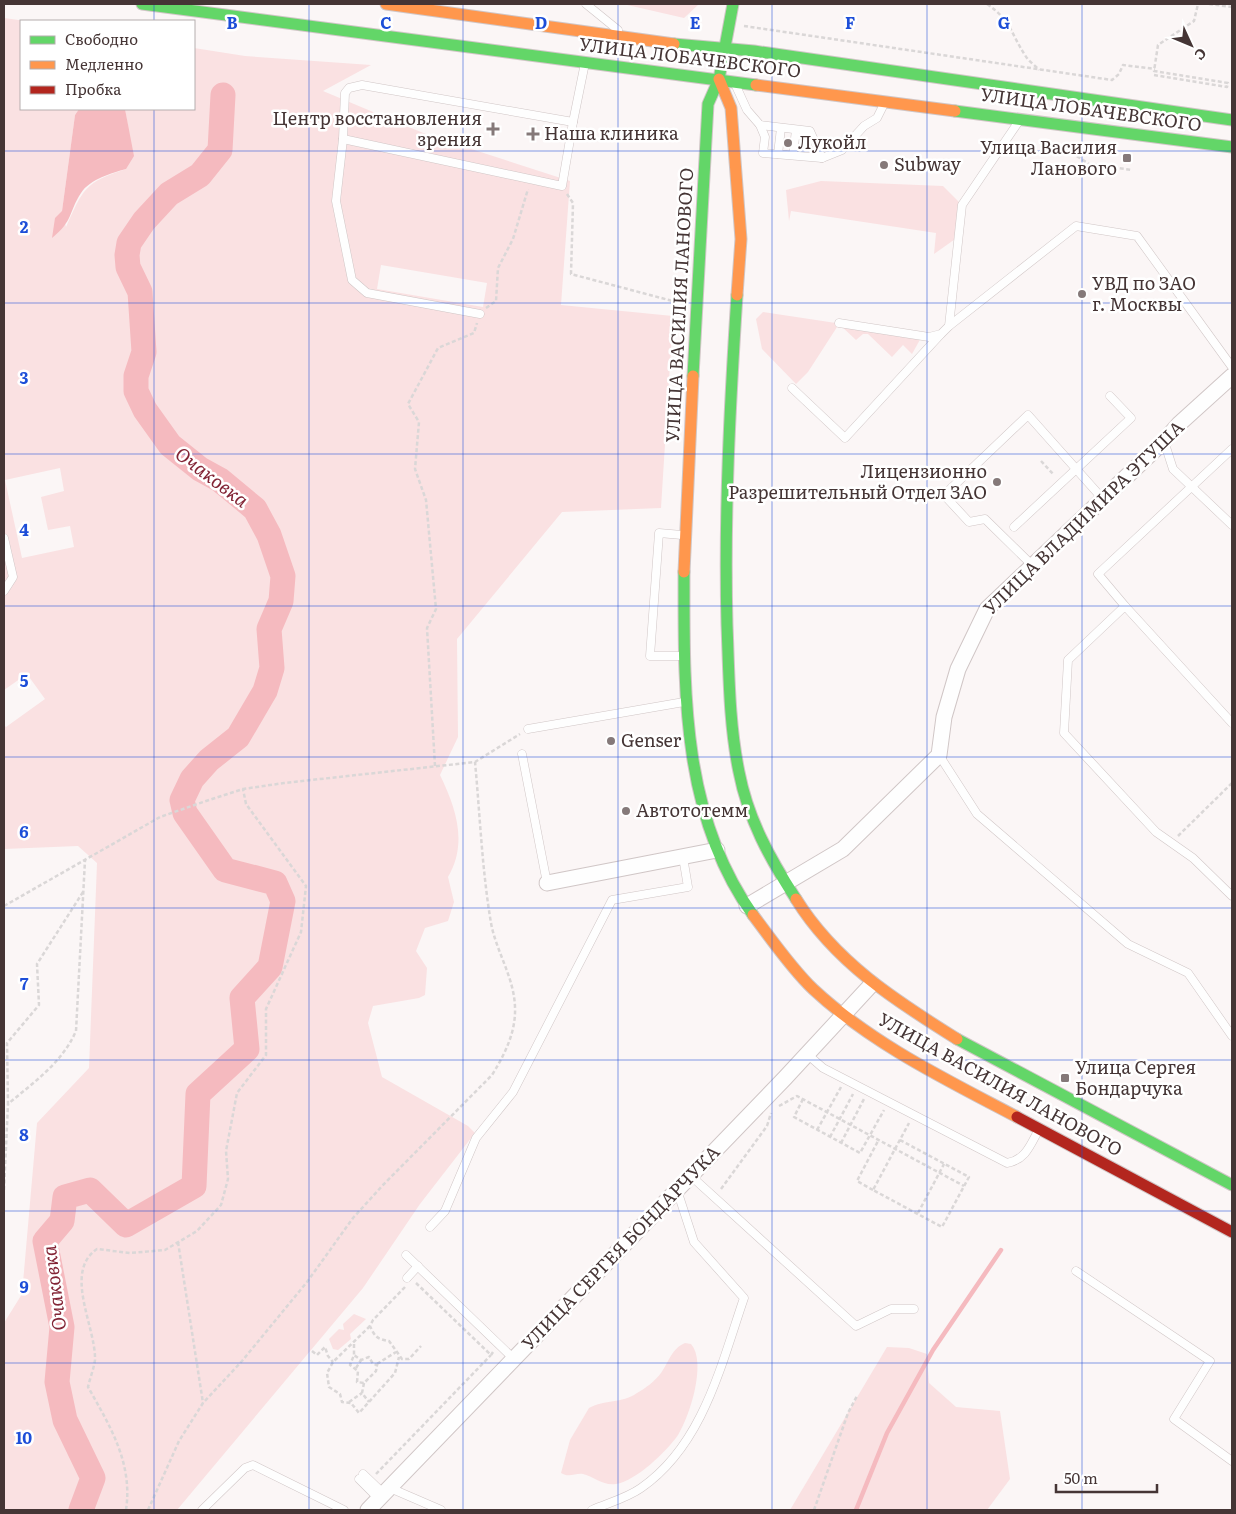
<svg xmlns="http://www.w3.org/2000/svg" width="1236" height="1514" viewBox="0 0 1236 1514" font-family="Literata,serif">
  <rect width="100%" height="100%" fill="#fbf6f6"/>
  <!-- green -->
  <g fill="#fae1e2" fill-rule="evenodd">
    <polygon points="623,4 699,4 684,18"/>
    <path d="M4 18 26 21H21V109H79L75 115 62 211 66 227C83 189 85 182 126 169L128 127 125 109H194V48L245 56 371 65 323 91 428 135 570 181 561 305 673 316 661 508 562 512 457 639 458 737 440 775C456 808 468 843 448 877L454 902 448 921 425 928 416 951 427 968 425 995 419 998 373 1006 368 1023 382 1077 468 1126 475 1133 420 1204 363 1288 177 1510H4V1323L22 1294 37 1123 89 1068 97 863 78 846 4 849V725L6 727 45 699 27 674 4 690ZM381 265 487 283 483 307 377 289ZM60 468 64 491 41 497 48 530 70 526 74 547 22 558 5 480Z"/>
    <polygon points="821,181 943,186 962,205 958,237 934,254 936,233 791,211 789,221 786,190"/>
    <polygon points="763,312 922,336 912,354 903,345 892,357 868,334 863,334 856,340 839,324 808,372 796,384 762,349 756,319"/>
    <polygon points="354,1314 366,1319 350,1334 351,1339 338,1350 333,1349 329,1339 339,1329 344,1330 343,1324"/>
    <path d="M685 1343 691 1344C707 1362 690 1416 678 1435 667 1451 636 1481 616 1484 603 1486 595 1477 583 1474 575 1473 569 1478 561 1473L570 1440 589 1408C605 1399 621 1404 637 1393 646 1388 655 1381 661 1373 669 1362 671 1349 685 1343Z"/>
    <polygon points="887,1347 909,1348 927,1354 929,1383 956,1407 1000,1411 1010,1479 987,1510 790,1510"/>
  </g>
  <!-- water -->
  <path fill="#f5babf" d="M79 109H125L134 156 126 169C112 173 90 179 81 193 68 213 74 220 52 238L55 218 62 211 75 115Z"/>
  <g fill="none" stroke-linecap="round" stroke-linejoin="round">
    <!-- stream -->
    <polyline stroke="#f5babf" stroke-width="4.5" points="856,1510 887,1433 933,1350 1001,1250"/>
    <!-- river -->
    <polyline stroke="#f5babf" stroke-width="25" points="81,1510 93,1478 65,1420 57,1382 62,1327 45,1241 62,1221 65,1197 90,1190 126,1225 194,1186 198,1094 247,1049 242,998 270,967 283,901 275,883 225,870 185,813 182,800 192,779 209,760 238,737 265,691 272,668 269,629 281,601 283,576 269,535 255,509 220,480 200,469 170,445 145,410 136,391 136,376 144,352 140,292 128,267 127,255 129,243 144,221 169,194 200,175 220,150 223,95"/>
    <defs>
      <g id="lane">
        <polyline points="586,4 618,30"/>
        <polyline points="736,86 747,110 760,125 810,131 822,158 842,150 864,126 877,118 884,104"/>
        <polyline points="760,125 765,137 763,153 822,158"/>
        <polyline points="343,139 562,186 573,122"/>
        <polyline points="778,154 781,128"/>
        <polyline points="793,155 796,130"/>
        <polyline points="480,314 367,293 352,280 336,201 343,139 345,93 349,88 362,85 573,122 585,63"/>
        <polyline points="839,323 929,337 941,334 949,326 962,205 1019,121"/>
        <polyline points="949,326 1076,226 1137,236 1232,367"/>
        <polyline points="792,388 845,438 940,335"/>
        <polyline points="1164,441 1173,469 1232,525"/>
        <polyline points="1014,527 1131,418 1110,396"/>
        <polyline points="682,535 659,533 650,656 683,656"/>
        <polyline points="4,538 13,577 4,591"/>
        <polyline points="1032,565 985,519 969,522 944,495 1028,415 1102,498"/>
        <polyline points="1125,606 1098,574 1232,449"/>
        <polyline points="1232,723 1125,606 1068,660 1064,733 1156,832 1193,858 1232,896"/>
        <polyline points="528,729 684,702"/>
        <polyline points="522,754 547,883"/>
        <polyline points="939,755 977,814 1128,944 1188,973 1232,1036"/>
        <path d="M807 1054 823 1068 1007 1163C1025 1160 1030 1146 1038 1131"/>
        <polyline points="691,1176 856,1326 891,1309 914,1309"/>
        <polyline points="430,1227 445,1211 476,1138 513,1092 612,900 688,887 683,857"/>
        <polyline points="406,1255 514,1359"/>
        <polyline points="1076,1271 1210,1361 1174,1419 1232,1461"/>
        <polyline points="407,1278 418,1266"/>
        <polyline points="363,1474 384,1494"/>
        <polyline points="359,1479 379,1499"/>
        <polyline points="390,1488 441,1510"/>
        <polyline points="202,1510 245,1468 253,1465 344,1510"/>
        <path d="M592 1510C608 1503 627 1498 641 1488 703 1445 721 1365 744 1298L694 1242 677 1190"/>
      </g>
      <g id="street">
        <polyline points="547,883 717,850"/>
        <polyline points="747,906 843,849 939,755 944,717 958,669 987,609 1164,441 1179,424 1232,376"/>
        <polyline points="368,1510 785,1078 872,984"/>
      </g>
      <g id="fast">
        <polyline points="142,4 756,85"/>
        <polyline points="674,44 754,51 1232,120"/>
        <polyline points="955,111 1232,147"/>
        <path d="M737 295C730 404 724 515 727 625 729 673 729 724 739 772 748 819 770 859 796 899"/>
        <polyline points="693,376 708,104 719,79 733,4"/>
        <path d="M684 572C684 689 681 815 753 915"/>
        <polyline points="957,1039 1232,1185"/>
      </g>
      <g id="slow">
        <polyline points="386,4 674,44"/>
        <polyline points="719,79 731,108 741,239 737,295"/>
        <polyline points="756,85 955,111"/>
        <polyline points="684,572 693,376"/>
        <path d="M796 899C835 962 896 1001 957 1039"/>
        <path d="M753 915C772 940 791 968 813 989 872 1044 947 1080 1017 1117"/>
      </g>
      <polyline id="jam" points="1017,1117 1232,1232"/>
    </defs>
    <!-- lane casing -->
    <use href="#lane" stroke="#d0c6c6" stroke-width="9"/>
    <!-- street casing -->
    <use href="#street" stroke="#d0c6c6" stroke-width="17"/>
    <!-- fast casing -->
    <use href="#fast" stroke="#d0c6c6" stroke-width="13"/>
    <!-- slow casing -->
    <use href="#slow" stroke="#d0c6c6" stroke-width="13"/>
    <!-- jam casing -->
    <use href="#jam" stroke="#d0c6c6" stroke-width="13"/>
    <!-- path -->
    <g stroke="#dad7d7" stroke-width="2.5" stroke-dasharray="4 2.5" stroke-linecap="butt">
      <path d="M987 4C1011 20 1011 34 1025 55 1028 61 1035 65 1039 70"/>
      <polyline points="1209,4 1232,7"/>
      <polyline points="744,26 1112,80 1119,74 1123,65 1155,69"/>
      <polyline points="1154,75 1227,87 1228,83 1154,71 1158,45 1194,21 1198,4"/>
      <polyline points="1066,149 1089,164 1132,170"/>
      <polyline points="567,194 573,203 571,274 680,303"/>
      <polyline points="486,308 496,301 498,268 513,239 528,189"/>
      <polyline points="1041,461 1054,475"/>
      <polyline points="435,766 427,628 436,609 426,500 415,469 419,422 408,404 438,348 474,333 477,323"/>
      <polyline points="1178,836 1232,783"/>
      <path d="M83 892 37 964 39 1005 7 1043 8 1104C34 1082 62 1063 76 1031L85 860"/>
      <polyline points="4,906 160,817 206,801 243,789 284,783 475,762 520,734"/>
      <polyline points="803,1099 794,1117 860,1153 884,1110"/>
      <polyline points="779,1106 797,1096 964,1186"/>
      <polyline points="817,1130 841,1087"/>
      <polyline points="830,1137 853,1094"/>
      <polyline points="900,1140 969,1177 942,1227 873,1190 909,1123"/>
      <polyline points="841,1143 864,1099"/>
      <polyline points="721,1189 767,1126 771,1113"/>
      <polyline points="4,1190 8,1104"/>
      <polyline points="873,1190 857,1181 878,1141"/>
      <polyline points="918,1213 944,1164"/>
      <polyline points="178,1242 203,1403"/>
      <polyline points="416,1283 491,1355 493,1352"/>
      <path d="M405 1287 373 1320 370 1326C375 1337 377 1339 389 1341L402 1359H409L421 1346"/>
      <polyline points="370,1326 333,1362 327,1373 329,1387 340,1394 342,1402 351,1403 359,1413 395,1373 399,1357"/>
      <polyline points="354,1344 354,1355 350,1365 358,1371 357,1382 364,1383 376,1371 377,1365 373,1364 369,1357 361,1360 354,1355"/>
      <polyline points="312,1351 317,1355 325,1347 328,1356 333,1362"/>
      <polyline points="377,1364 396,1352"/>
      <polyline points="356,1368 361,1360"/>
      <polyline points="364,1383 362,1393 369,1402"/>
      <polyline points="349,1402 362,1393"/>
      <polyline points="376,1474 491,1355"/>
      <path d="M126 1510C133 1463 110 1426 88 1387 90 1378 94 1368 95 1360 96 1327 63 1272 97 1249L130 1253 165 1250 197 1231 221 1205 228 1179 226 1151 237 1093 266 1055V1009L301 932 306 886 246 804 243 789"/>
      <path d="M148 1510 179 1441 203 1403 242 1361 307 1282 353 1218 383 1185 492 1075C505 1054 516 1032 515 1007 514 977 496 951 491 923 482 870 480 815 475 762"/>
      <polyline points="814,1510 848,1413 857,1396"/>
    </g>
    <!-- lane -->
    <use href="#lane" stroke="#fefefe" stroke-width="8"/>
    <!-- street -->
    <use href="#street" stroke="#fefefe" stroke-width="15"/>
    <!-- fast -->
    <use href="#fast" stroke="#63d668" stroke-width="11"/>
    <!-- slow -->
    <use href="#slow" stroke="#ff974d" stroke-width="11"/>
    <!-- jam -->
    <use href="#jam" stroke="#b3261e" stroke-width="11"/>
  </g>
  <!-- grid -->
  <path fill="none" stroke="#1d4ed8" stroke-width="1" stroke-opacity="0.55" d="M154 4V21M309 4V1510M463 4V1510M618 4V1510M772 4V1510M927 4V1510M1082 4V1510M154 109V1510M4 151H1232M4 303H1232M4 454H1232M4 606H1232M4 757H1232M4 908H1232M4 1060H1232M4 1211H1232M4 1363H1232"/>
  <!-- markers -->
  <g fill="#857979" stroke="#fff" stroke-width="2">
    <path d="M490.5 121.5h5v5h5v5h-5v5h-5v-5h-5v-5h5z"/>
    <path d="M530.5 126.5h5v5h5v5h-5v5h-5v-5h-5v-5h5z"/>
    <circle cx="788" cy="143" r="5"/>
    <rect x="1122" y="153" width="10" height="10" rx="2.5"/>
    <circle cx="884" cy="165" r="5"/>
    <circle cx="1082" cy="294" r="5"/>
    <circle cx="997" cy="482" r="5"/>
    <circle cx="611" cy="741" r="5"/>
    <circle cx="626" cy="811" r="5"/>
    <rect x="1060" y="1073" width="10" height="10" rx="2.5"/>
  </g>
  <g text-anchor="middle" stroke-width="5" stroke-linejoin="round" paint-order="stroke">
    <!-- street labels -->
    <g font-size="18" fill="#453535" stroke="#fff">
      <text transform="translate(690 58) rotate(7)" y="6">УЛИЦА ЛОБАЧЕВСКОГО</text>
      <text transform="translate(1091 110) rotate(8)" y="6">УЛИЦА ЛОБАЧЕВСКОГО</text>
      <text transform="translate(680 305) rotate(-87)" y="6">УЛИЦА ВАСИЛИЯ ЛАНОВОГО</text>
      <text transform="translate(1084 518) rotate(-44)" y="6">УЛИЦА ВЛАДИМИРА ЭТУША</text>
      <text transform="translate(1000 1085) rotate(29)" y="6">УЛИЦА ВАСИЛИЯ ЛАНОВОГО</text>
      <text transform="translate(621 1248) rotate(-46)" y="6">УЛИЦА СЕРГЕЯ БОНДАРЧУКА</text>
    </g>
    <!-- poi labels -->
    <g font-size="18" fill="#453535" stroke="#fff" text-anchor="start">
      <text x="482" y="125" text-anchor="end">Центр восстановления<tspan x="482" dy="21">зрения</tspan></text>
      <text x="544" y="140">Наша клиника</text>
      <text x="798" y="149">Лукойл</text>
      <text x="1117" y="154" text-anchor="end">Улица Василия<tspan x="1117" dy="21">Ланового</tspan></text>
      <text x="894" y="171">Subway</text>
      <text x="1092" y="290">УВД по ЗАО<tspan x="1092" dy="21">г. Москвы</tspan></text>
      <text x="987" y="478" text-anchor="end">Лицензионно<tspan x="987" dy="21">Разрешительный Отдел ЗАО</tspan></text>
      <text x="621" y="747">Genser</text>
      <text x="636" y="817">Автототемм</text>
      <text x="1075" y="1074">Улица Сергея<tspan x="1075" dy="21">Бондарчука</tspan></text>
    </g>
    <!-- water labels -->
    <g font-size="19" font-style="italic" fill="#832536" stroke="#fff">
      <text transform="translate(212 477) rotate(37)" y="7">Очаковка</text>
      <text transform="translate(54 1288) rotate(-97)" y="7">Очаковка</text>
    </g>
  </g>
  <g font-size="16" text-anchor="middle" font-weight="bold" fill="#1d4ed8" stroke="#fff" stroke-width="5" stroke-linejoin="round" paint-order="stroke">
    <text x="232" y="29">B</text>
    <text x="386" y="29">C</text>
    <text x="541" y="29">D</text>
    <text x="695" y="29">E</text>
    <text x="850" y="29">F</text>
    <text x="1004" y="29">G</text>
    <text x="24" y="233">2</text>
    <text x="24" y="384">3</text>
    <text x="24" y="536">4</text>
    <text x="24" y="687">5</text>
    <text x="24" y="838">6</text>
    <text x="24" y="990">7</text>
    <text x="24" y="1141">8</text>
    <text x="24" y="1293">9</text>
    <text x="24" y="1444">10</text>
  </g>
  <!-- border -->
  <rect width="1236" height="1514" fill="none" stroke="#453535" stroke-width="10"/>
  <!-- legend -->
  <rect x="20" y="20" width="175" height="90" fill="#ffffff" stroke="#b5aeae"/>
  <rect x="30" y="36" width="25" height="8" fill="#63d668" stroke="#b5aeae"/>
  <text x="65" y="45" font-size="15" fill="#453535">Свободно</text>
  <rect x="30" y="61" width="25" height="8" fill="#ff974d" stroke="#b5aeae"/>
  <text x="65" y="70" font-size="15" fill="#453535">Медленно</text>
  <rect x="30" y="86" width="25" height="8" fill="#b3261e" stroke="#b5aeae"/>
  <text x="65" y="95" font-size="15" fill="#453535">Пробка</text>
  <!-- north arrow -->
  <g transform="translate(1191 45) rotate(134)" stroke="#ffffff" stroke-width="4" paint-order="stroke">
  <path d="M0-4L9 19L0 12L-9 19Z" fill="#453535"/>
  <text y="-8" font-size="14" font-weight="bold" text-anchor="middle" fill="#453535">С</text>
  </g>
  <!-- scale -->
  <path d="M1056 1484v8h101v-8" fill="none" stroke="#453535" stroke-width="2.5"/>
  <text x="1064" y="1484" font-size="15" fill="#453535" stroke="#ffffff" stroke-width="4" paint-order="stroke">50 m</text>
</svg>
